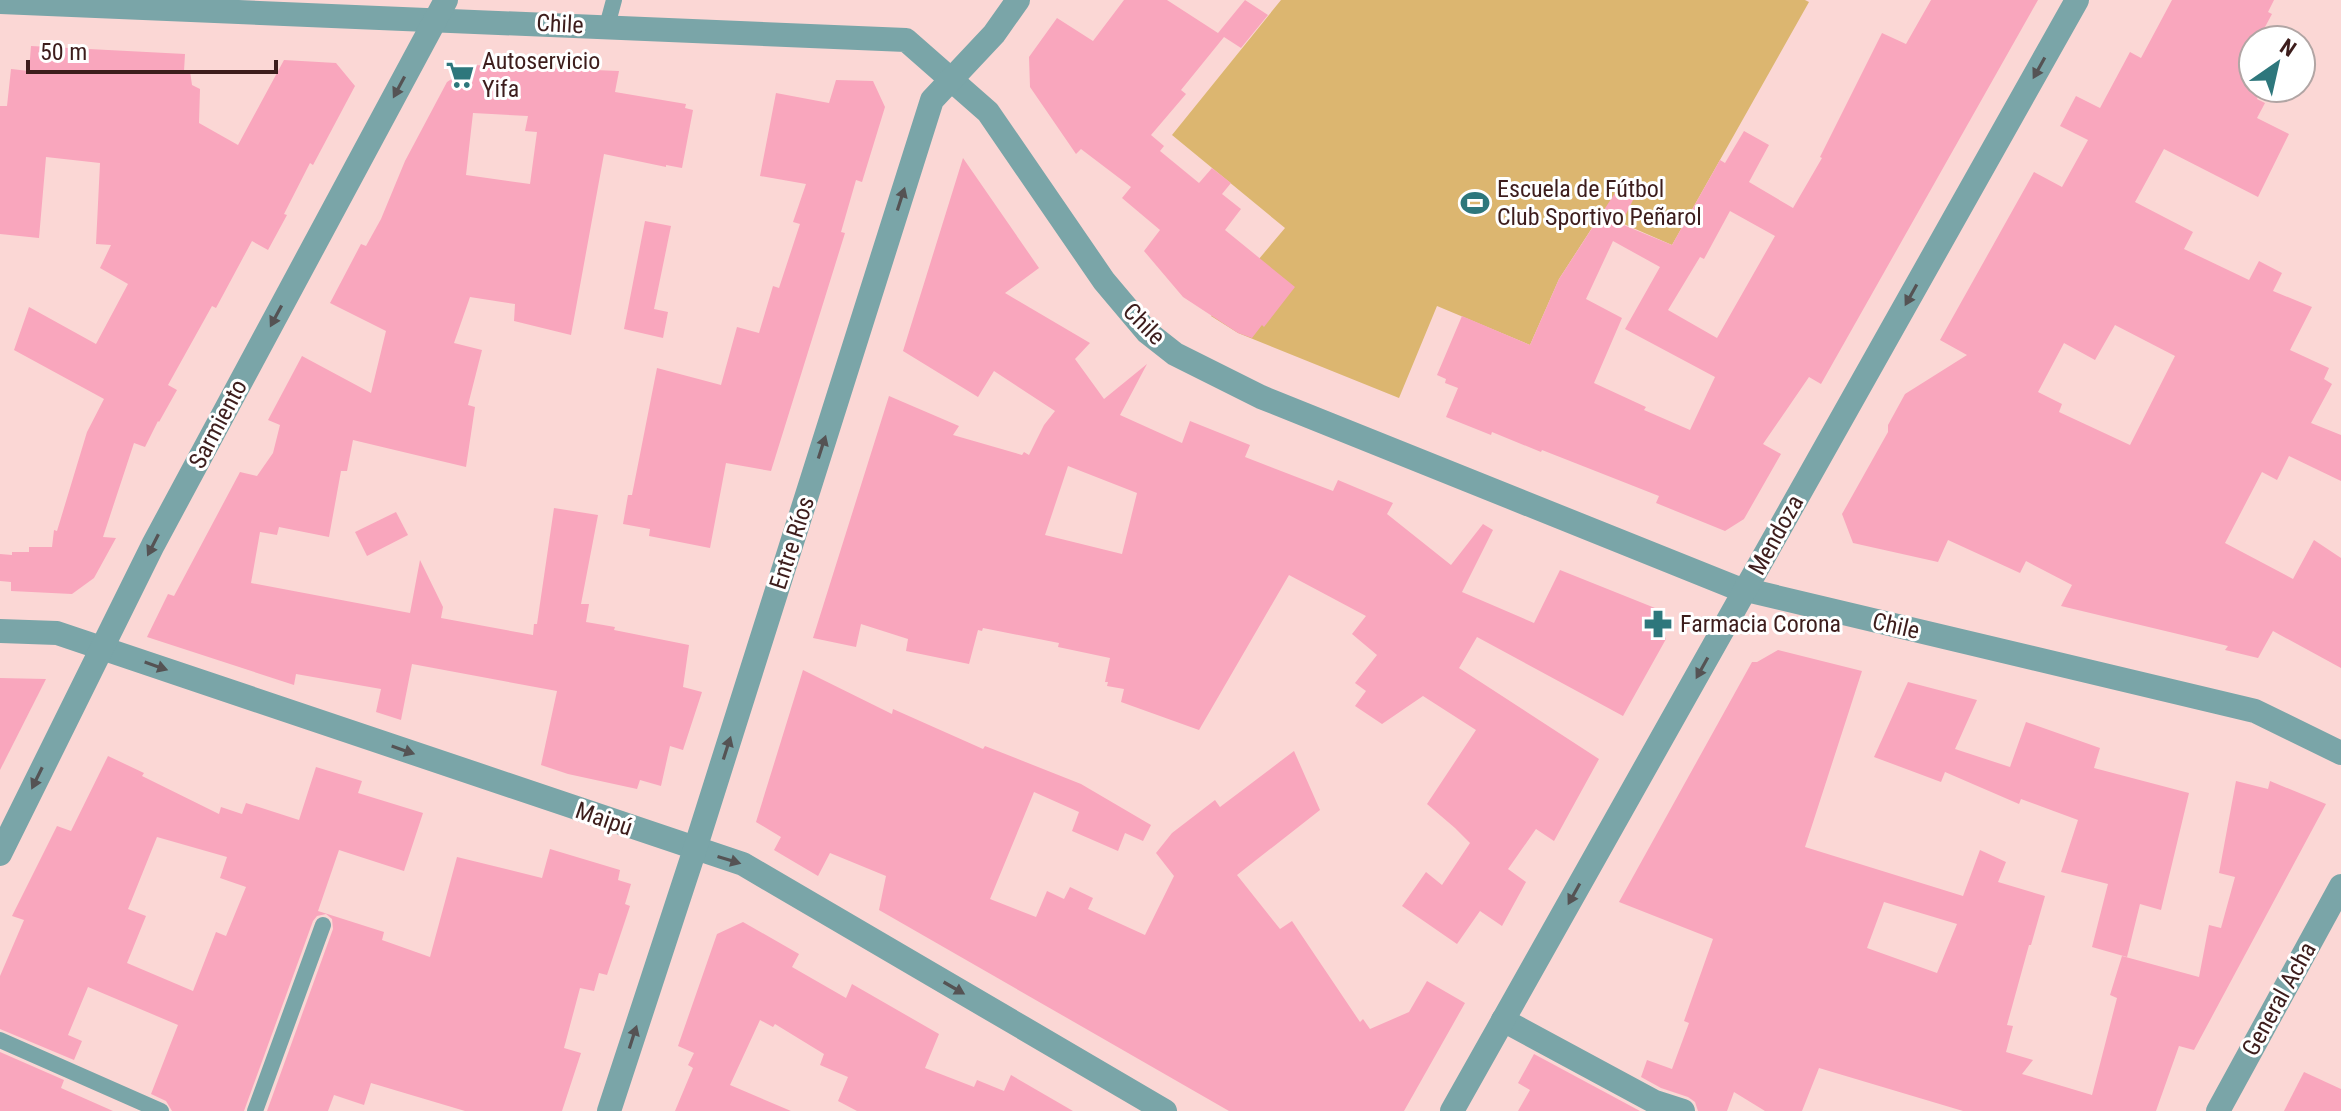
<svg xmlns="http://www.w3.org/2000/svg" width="2341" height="1111" viewBox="0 0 2341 1111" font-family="'Roboto Condensed',sans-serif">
  <rect width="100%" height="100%" fill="#fbd7d5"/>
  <!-- green -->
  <polygon fill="#dcb670" points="1281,0 1805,0 1809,2 1672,245 1601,214 1559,279 1530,345 1437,306 1399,398 1238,333 1211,316 1285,228 1172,135"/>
  <!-- building -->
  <g fill="#f9a6bd" fill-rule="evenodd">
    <polygon points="1124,0 1167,0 1218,33 1245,0 1268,15 1241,48 1224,37 1181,90 1186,94 1151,135 1164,146 1160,151 1199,183 1212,168 1231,183 1222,194 1241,209 1225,230 1295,287 1264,327 1262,325 1252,338 1238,333 1183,297 1144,251 1160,230 1122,198 1131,187 1081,149 1076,154 1030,87 1029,57 1057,18 1093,41"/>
    <path d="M1931 0H2038L1821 384 1809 377 1763 444 1781 454 1744 519 1725 531 1656 503 1659 496 1542 450 1541 452 1492 432 1491 435 1446 417 1458 388 1445 383 1446 379 1437 375 1462 316 1530 345 1559 279 1626 176 1641 184 1621 224 1672 245 1720 160 1725 163 1744 131 1769 145 1749 182 1793 208 1822 158 1820 157 1882 33 1906 44ZM1730 211 1775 236 1717 338 1668 310 1700 257 1704 259ZM1613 241 1660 267 1625 329 1715 377 1690 430 1644 410 1646 407 1594 383 1622 318 1586 299Z"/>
    <path d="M2172 0H2274L2268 12 2272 14 2258 40H2253V88L2261 90 2257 99 2265 103 2257 118 2289 134 2258 197 2164 149 2135 202 2193 232 2184 249 2249 280 2259 261 2282 273 2273 291 2312 307 2290 350 2329 368 2324 379 2332 384 2311 423 2341 435V481L2289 456 2277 480 2262 472 2225 543 2293 579 2314 540 2341 558V668L2273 631 2258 658 2225 650 2228 646 2061 606 2072 585 2026 561 2020 573 1948 540 1938 562 1853 543 1842 514 1888 432V425L1905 394 1967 355 1940 340 2034 172 2062 187 2088 140 2060 126 2076 96 2100 108 2130 52 2141 58ZM2115 325 2175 356 2130 445 2059 412 2062 404 2038 392 2064 343 2095 360Z"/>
    <polygon points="31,46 185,54 184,71 190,71 192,85 200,89 199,123 238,145 284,60 336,63 355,86 313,165 310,163 284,214 287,215 268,250 252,241 216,308 212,306 168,385 177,390 159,422 158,421 145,447 134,443 103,537 116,538 94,578 72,594 11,591 11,582 0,581 0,554 12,555 12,552 29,552 29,547 52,547 54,530 57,531 87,432 104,399 14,350 29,307 96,344 128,284 100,268 111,245 96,244 100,163 46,157 39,238 0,234 0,106 7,106 11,69 29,71"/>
    <path d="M473 65 619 71 615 92 686 104 685 108 693 110 682 168 666 165V167L604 154 571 335 514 321 515 304 470 297 454 343 482 350 468 405 475 407 466 467 353 440 347 471H341L329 537 279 527 277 535 260 532 251 583 410 613 420 560 443 607 441 618 533 635 534 624H537L554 508 598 515 581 604H589L586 622 615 627 614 630 689 645 683 687 702 692 683 750 670 746 661 786 640 780 637 789 568 774 541 765 557 691 412 664 401 720 376 712 381 689 296 674 294 685 147 637 168 594 174 596 240 472 257 476 273 453 280 425 268 420 302 356 371 393 386 331 330 303 361 244 366 246 381 219 405 161 447 82ZM473 113 528 116 525 131 537 132 530 184 466 175Z"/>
    <polygon points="836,80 873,81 885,107 862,182 856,180 841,232 845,233 771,471 726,463 710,548 649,536 650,529 623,524 628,495 632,495 657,368 721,385 737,327 759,333 773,286 779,288 800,224 793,222 806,184 760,176 776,93 829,103"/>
    <path d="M963 158 1039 268 1005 293 1090 343 1075 359 1104 399 1147 364 1120 415 1182 443 1190 421 1250 445 1245 457 1333 491 1338 480 1393 503 1387 514 1451 565 1483 524 1493 530 1462 592 1534 623 1560 570 1655 608 1666 639 1623 716 1477 637 1459 668 1599 759 1554 841 1536 829 1508 869 1526 882 1502 926 1480 911 1457 944 1402 906 1426 872 1442 885 1470 843 1455 828 1427 804 1476 730 1423 696 1382 724 1355 706 1366 691 1355 683 1377 655 1352 634 1366 616 1289 575 1199 730 1121 702 1124 689 1107 686 1108 682H1105L1110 658 1058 647 1059 643 983 628 982 631 978 630 969 664 906 651 908 639 861 624 856 647 813 638 889 396 959 426 953 435 1022 455 1024 452 1029 455 1044 425 1055 411 994 371 978 397 903 351ZM1068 466 1137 493 1122 554 1045 535Z"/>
    <polygon points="645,221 671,226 654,309 668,312 663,338 624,329"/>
    <polygon points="396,512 408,535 367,556 355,532"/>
    <path d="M1778 650 1862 671 1805 847 1963 896 1980 850 2006 862 1998 882 2045 896 2031 945H2029L2007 1025 2013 1026 2006 1052 2033 1060 2022 1074 2092 1095 2117 998 2110 995 2122 956 2199 977 2209 925 2221 928 2235 877 2219 873 2236 781 2268 789 2270 781 2326 804 2194 1050 2179 1046 2156 1111H1963L1819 1068 1802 1111H1765L1734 1092 1727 1111H1698L1695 1102 1688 1097 1661 1088 1641 1077 1647 1060 1672 1069 1689 1023 1684 1021 1713 939 1619 902 1752 662H1757ZM1884 902 1957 924 1937 973 1867 948Z"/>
    <polygon points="803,670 892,714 893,709 983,749 985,746 1081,784 1151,825 1143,841 1125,833 1118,851 1072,831 1079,812 1034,792 990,899 1036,917 1047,891 1064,899 1070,887 1093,898 1088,909 1145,935 1174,876 1156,853 1172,833 1215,800 1220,807 1294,751 1320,810 1237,875 1280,929 1292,921 1360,1022 1363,1019 1370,1029 1409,1012 1427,981 1465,1003 1404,1111 1229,1111 879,910 886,876 830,853 818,876 774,850 781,837 756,822"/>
    <polygon points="0,678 46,679 0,770"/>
    <polygon points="1908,682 1977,700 1955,749 2010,767 2026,722 2100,748 2094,768 2189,793 2161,910 2140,904 2127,957 2092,947 2108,884 2061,872 2078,820 2021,799 2019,804 1945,772 1941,782 1874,757"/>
    <path d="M108 756 144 773 142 776 219 814 221 807 242 814 246 803 299 820 316 767 362 781 358 793 423 813 404 871 339 850 318 911 384 932 382 940 430 957 457 857 542 878 550 849 620 870 618 880 631 884 625 904 630 906 607 975 599 973 594 991 580 988 564 1048 581 1053 562 1111H465L371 1083 364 1105 334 1095 328 1111H267L333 929 332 919 326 914 317 916 313 921 244 1111H172L166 1101 151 1094 178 1025 88 987 68 1035 82 1041 74 1060 0 1029V976L24 920 12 916 57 826 71 831ZM157 837 227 857 220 878 246 887 226 936 216 932 193 991 127 963 146 916 128 909Z"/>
    <polygon points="743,922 799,954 792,967 846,998 852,984 939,1034 925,1068 974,1087 977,1080 1004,1091 1011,1075 1073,1111 857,1111 838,1101 848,1077 820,1065 824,1054 775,1024 773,1027 760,1020 730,1085 791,1111 675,1111 693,1068 688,1065 694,1053 678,1046 717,934"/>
    <polygon points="0,1052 64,1080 61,1088 113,1111 0,1111"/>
    <polygon points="1534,1054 1640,1111 1518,1111 1530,1090 1518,1083"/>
    <polygon points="2304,1072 2341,1089 2341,1111 2284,1111"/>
  </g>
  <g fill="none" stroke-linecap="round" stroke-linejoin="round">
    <!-- lane -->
    <g stroke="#7aa5a8" stroke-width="16">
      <polyline points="607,26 614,0"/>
      <polyline points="0,1040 161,1111"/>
      <polyline points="255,1111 323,925"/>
    </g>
    <!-- street -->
    <g stroke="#7aa5a8" stroke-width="24">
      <polyline points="0,2 906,40 988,112 1104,281 1147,332 1175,354 1261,397 1734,587 2255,711 2341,753"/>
      <polyline points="0,631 57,633 743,864 1165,1111"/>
      <polyline points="0,854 153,545 446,0"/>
      <polyline points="1503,1020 1655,1102 1683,1111"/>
      <polyline points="609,1111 695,849 932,100 994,34 1018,0"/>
      <polyline points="1452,1111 2077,0"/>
      <polyline points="2218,1111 2341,886"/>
    </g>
  </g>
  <!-- one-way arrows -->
  <defs><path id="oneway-solid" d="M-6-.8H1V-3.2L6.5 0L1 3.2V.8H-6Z" transform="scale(2)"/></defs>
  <g fill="#555354">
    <use href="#oneway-solid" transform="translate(2039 68) rotate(119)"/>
    <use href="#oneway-solid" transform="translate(399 87) rotate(118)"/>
    <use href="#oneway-solid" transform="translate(901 199) rotate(-72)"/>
    <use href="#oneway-solid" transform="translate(1911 295) rotate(119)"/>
    <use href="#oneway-solid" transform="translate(276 316) rotate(118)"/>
    <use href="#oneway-solid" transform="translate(822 447) rotate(-72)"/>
    <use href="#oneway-solid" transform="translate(153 545) rotate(117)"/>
    <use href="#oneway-solid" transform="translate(156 666) rotate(19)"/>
    <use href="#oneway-solid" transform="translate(1702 668) rotate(119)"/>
    <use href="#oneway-solid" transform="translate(727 748) rotate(-72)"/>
    <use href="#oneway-solid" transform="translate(403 750) rotate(19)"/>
    <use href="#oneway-solid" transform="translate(37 778) rotate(116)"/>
    <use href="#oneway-solid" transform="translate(729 860) rotate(17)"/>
    <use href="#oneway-solid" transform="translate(1574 894) rotate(119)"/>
    <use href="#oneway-solid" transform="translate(954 988) rotate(30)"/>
    <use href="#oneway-solid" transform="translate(633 1037) rotate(-72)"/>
  </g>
  <!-- icons -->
  <defs>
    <symbol id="supermarket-bare" viewBox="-9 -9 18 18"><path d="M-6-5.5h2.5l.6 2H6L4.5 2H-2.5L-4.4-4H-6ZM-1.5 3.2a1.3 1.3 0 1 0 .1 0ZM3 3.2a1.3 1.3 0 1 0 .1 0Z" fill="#2e777c" stroke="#fff" stroke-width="2.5" paint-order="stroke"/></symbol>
    <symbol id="stadium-bare" viewBox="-9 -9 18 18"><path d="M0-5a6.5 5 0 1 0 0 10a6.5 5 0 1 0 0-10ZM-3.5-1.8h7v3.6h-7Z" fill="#2e777c" stroke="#fff" stroke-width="2.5" paint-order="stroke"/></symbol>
    <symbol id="pharmacy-bare" viewBox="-9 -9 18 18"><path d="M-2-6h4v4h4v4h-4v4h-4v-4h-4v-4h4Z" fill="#2e777c" stroke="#fff" stroke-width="2.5" paint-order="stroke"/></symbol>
  </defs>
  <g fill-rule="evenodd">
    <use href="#supermarket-bare" x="440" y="55" width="40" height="40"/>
    <use href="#stadium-bare" x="1455" y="183" width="40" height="40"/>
    <use href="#pharmacy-bare" x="1638" y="604" width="40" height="40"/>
  </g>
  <g text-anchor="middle" stroke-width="6" stroke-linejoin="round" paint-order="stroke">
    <!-- street labels -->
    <g font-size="24" fill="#3d1d1c" stroke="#fff">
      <text transform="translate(560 24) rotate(3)" y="8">Chile</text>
      <text transform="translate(1144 324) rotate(45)" y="8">Chile</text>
      <text transform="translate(218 424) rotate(-62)" y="8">Sarmiento</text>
      <text transform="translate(1776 535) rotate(-61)" y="8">Mendoza</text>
      <text transform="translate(792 543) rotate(-72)" y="8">Entre Ríos</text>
      <text transform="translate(1896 626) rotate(13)" y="8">Chile</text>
      <text transform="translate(604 819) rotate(19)" y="8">Maipú</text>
      <text transform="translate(2279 999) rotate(-61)" y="8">General Acha</text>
    </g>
    <!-- poi labels -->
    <g font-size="24" fill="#3d1d1c" stroke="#fff" text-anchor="start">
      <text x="482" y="69">Autoservicio<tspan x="482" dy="28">Yifa</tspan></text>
      <text x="1497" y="197">Escuela de Fútbol<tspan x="1497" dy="28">Club Sportivo Peñarol</tspan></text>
      <text x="1680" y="632">Farmacia Corona</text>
    </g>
  </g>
  <!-- north arrow -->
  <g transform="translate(2277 64) rotate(34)"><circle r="38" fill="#ffffff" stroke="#b1a5a4" stroke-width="2"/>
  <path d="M0-6L14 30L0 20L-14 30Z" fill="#2e777c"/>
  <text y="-12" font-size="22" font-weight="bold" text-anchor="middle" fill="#3d1d1c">N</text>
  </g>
  <!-- scale -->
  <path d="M28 60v12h248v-12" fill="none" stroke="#3d1d1c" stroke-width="4"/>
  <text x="40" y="60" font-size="24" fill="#3d1d1c" stroke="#ffffff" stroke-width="6" paint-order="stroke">50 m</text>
</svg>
